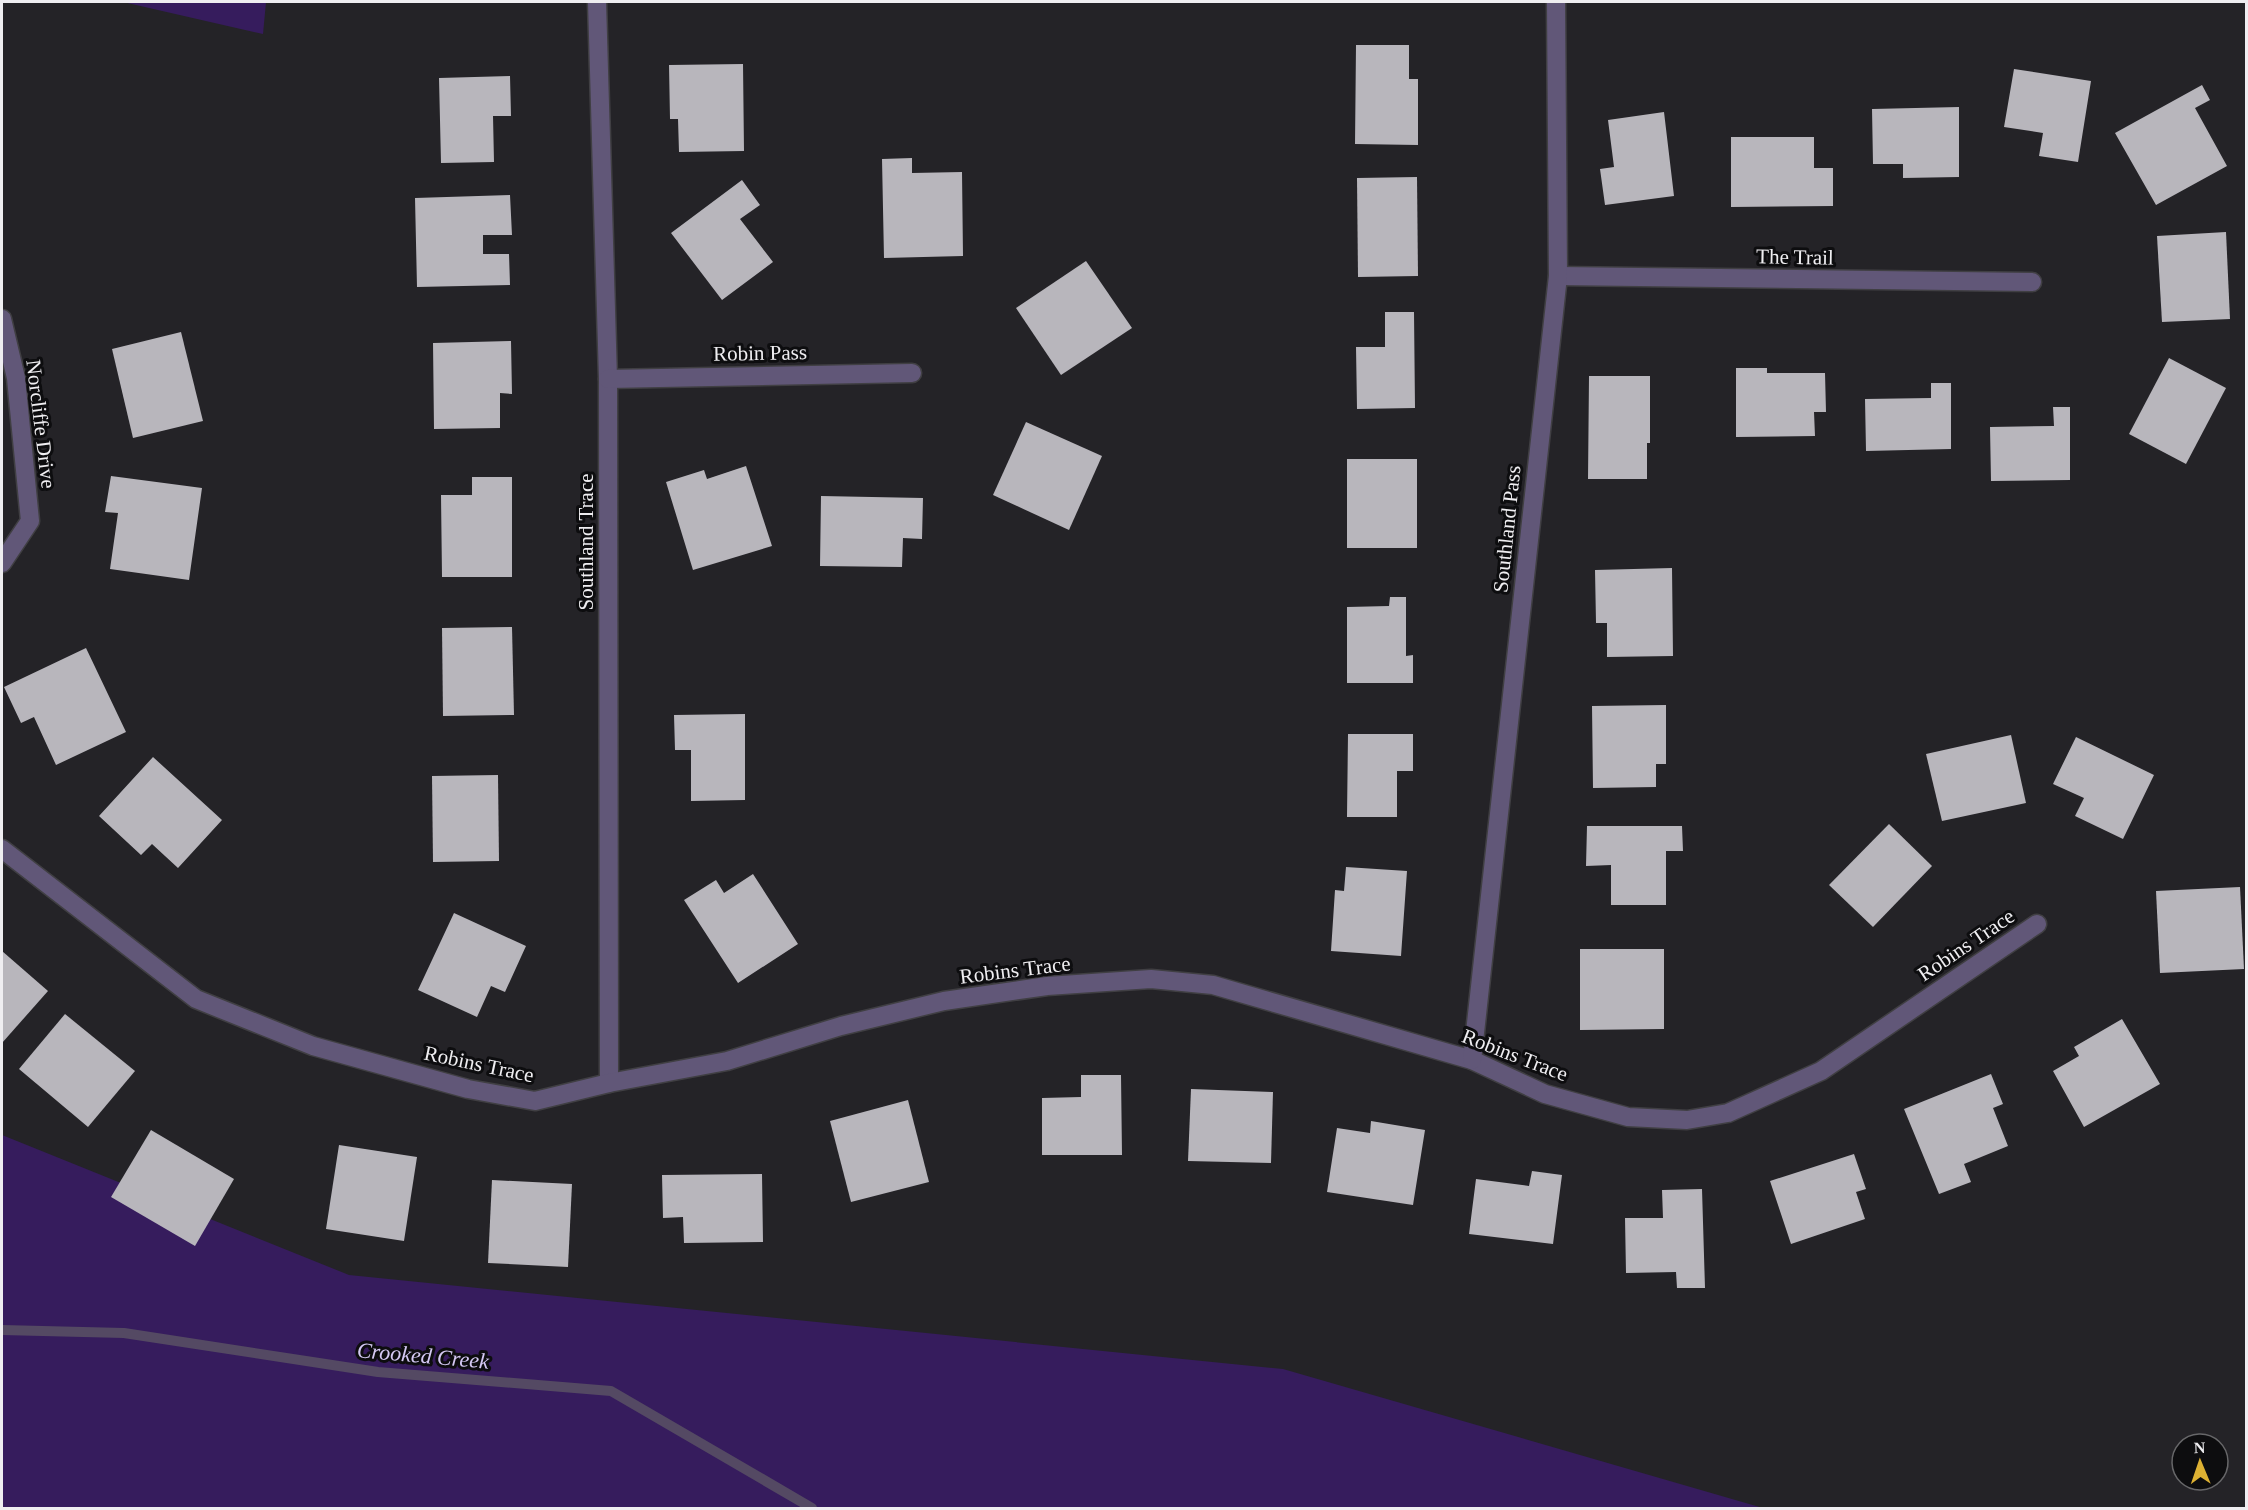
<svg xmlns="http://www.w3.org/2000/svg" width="2248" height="1510" viewBox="0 0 2248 1510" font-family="Georgia,serif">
  <rect width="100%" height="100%" fill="#242327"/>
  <!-- green -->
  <g fill="#361c5d">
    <polygon points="123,2 266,2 263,34"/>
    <polygon points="2,1135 349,1275 1283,1369 1763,1508 2,1508"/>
  </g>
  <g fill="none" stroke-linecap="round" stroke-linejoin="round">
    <!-- stream -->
    <polyline stroke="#544963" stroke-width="10" points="2,1330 124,1333 378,1372 611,1391 812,1508"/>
  </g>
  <!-- building -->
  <g fill="#b8b6bc">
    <polygon points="1356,45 1409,45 1409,79 1418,79 1418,145 1355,144"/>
    <polygon points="743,64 744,151 679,152 678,119 670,119 669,65"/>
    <polygon points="2014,69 2091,81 2078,162 2039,156 2043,133 2004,127"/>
    <polygon points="510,76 511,116 493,116 494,162 441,163 439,78"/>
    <polygon points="2202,85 2210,100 2195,108 2227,166 2156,205 2115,133"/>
    <polygon points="1959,107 1959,177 1903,178 1903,164 1873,164 1872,109"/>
    <polygon points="1664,112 1674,196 1605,205 1600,169 1614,167 1608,120"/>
    <polygon points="1731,137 1814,137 1814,168 1833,168 1833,206 1731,207"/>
    <polygon points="912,158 912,173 962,172 963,256 884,258 882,159"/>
    <polygon points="1417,177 1418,276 1358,277 1357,178"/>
    <polygon points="742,180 760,205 740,219 773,262 722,300 671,233"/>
    <polygon points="510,195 512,235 483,235 483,254 509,254 510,285 417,287 415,198"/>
    <polygon points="2226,232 2230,319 2162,322 2157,236"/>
    <polygon points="1086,261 1132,328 1061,375 1016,308"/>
    <polygon points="1385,312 1414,312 1415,408 1357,409 1356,347 1385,347"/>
    <polygon points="181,332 203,421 133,438 112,349"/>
    <polygon points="511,341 512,394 500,393 500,428 434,429 433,343"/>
    <polygon points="2169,358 2226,388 2186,464 2129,434"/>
    <polygon points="1736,368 1767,368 1767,373 1825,373 1826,412 1814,412 1815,436 1736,437"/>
    <polygon points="1589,376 1650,376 1650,443 1647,443 1647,479 1588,479"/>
    <polygon points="1931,383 1951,383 1951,449 1866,451 1865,399 1931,398"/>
    <polygon points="2053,407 2070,407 2070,480 1991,481 1990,427 2054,426"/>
    <polygon points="1026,422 1102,456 1069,530 993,495"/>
    <rect x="1347" y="459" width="70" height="89"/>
    <polygon points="746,466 772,546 693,570 666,482 704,470 707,479"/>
    <polygon points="111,476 202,488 189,580 110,569 118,513 105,512"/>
    <polygon points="472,477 512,477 512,577 442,577 441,495 472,495"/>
    <polygon points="821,496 923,498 922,539 903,538 902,567 820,566"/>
    <polygon points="1672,568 1673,656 1607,657 1607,623 1596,623 1595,570"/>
    <polygon points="1390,597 1406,597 1406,656 1413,655 1413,683 1347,683 1347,607 1389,606"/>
    <polygon points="512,627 514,715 443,716 442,628"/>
    <polygon points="86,648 126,732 56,765 34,717 21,723 4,687"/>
    <polygon points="1666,705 1666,764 1656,764 1656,787 1593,788 1592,706"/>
    <polygon points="745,714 745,800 691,801 691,750 675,750 674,715"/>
    <polygon points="1348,734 1413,734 1413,771 1397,771 1397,817 1347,817"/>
    <polygon points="2011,735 2026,803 1942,821 1926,754"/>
    <polygon points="2076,737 2154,775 2123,839 2075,816 2084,798 2053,784"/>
    <polygon points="153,757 222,820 178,868 152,844 141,855 99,816"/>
    <polygon points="498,775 499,861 433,862 432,776"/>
    <polygon points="1889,824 1932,866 1873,927 1829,885"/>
    <polygon points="1587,826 1682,826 1683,851 1666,851 1666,905 1611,905 1611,865 1586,866"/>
    <polygon points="1346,867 1407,871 1401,956 1331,951 1335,890 1344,891"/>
    <polygon points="753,874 798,944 738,983 684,900 716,880 724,893"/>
    <polygon points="2240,887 2244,969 2160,973 2156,891"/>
    <polygon points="454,913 526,946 505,992 491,986 477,1017 418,990"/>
    <polygon points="1580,949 1664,949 1664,1029 1580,1030"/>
    <polygon points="2,951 48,991 2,1043"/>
    <polygon points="65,1014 135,1071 88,1127 19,1069"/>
    <polygon points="2122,1019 2160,1084 2084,1127 2053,1071 2079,1056 2074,1047"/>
    <polygon points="1991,1074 2003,1104 1993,1108 2008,1146 1964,1164 1971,1182 1939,1194 1904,1109"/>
    <polygon points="1081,1075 1121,1075 1122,1155 1042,1155 1042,1098 1081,1097"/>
    <polygon points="1191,1089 1273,1092 1271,1163 1188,1161"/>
    <polygon points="908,1100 929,1182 851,1202 830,1121"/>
    <polygon points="1371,1121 1425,1130 1413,1205 1327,1192 1337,1128 1370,1133"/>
    <polygon points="151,1130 234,1179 195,1246 111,1197"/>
    <polygon points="339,1145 417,1157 404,1241 326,1229"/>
    <polygon points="1854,1154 1866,1189 1856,1192 1865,1219 1791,1244 1770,1181"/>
    <polygon points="1532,1171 1562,1175 1553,1244 1469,1234 1476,1179 1529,1186"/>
    <polygon points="762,1174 763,1242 684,1243 683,1217 663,1218 662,1175"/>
    <polygon points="492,1180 572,1184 568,1267 488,1263"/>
    <polygon points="1702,1189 1705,1288 1677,1288 1676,1272 1626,1273 1625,1218 1663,1218 1662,1190"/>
  </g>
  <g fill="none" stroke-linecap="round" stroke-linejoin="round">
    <defs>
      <g id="minor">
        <polyline points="597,2 608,379 609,1083"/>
        <polyline points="1558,276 2032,282"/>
        <polyline points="2,319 16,378 30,521 2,563"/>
        <polyline points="608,379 912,373"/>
        <polyline points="2,849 196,999 313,1046 468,1089 535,1101 609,1083 727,1061 841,1026 944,1001 1047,986 1151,979 1213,985 1472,1060 1545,1094 1628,1117 1687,1120 1728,1113 1821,1071 2037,924"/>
        <polyline points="1472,1060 1558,276 1556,2"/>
      </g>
    </defs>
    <!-- minor casing -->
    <use href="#minor" stroke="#403f43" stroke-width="21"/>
    <!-- minor -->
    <use href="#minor" stroke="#615778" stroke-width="18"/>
  </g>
  <g text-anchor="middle" stroke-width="6" stroke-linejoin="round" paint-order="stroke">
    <!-- street labels -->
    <g font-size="21" fill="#efeef1" stroke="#0d0d0f">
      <text transform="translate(1795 257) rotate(1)" y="7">The Trail</text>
      <text transform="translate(760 353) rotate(-1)" y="7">Robin Pass</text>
      <text transform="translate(41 424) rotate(83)" y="7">Norcliffe Drive</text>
      <text transform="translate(1507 529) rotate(-84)" y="7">Southland Pass</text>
      <text transform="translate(586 542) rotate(-90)" y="7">Southland Trace</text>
      <text transform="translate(1966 945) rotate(-34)" y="7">Robins Trace</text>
      <text transform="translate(1015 970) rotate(-7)" y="7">Robins Trace</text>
      <text transform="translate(1515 1055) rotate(21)" y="7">Robins Trace</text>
      <text transform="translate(479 1064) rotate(12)" y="7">Robins Trace</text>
    </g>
    <!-- water labels -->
    <g font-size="22" font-style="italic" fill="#d4c8f3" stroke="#0d0d0f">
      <text transform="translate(423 1355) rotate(5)" y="8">Crooked Creek</text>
    </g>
  </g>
  <!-- border -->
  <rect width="2248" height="1510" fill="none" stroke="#efeef1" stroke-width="6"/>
  <!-- north arrow -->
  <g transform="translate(2200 1462) rotate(358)"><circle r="28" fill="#0d0d0f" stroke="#676769" stroke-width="1.5"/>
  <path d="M0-4.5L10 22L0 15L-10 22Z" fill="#ddb133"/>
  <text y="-9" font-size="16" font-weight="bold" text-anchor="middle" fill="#efeef1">N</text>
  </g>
</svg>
